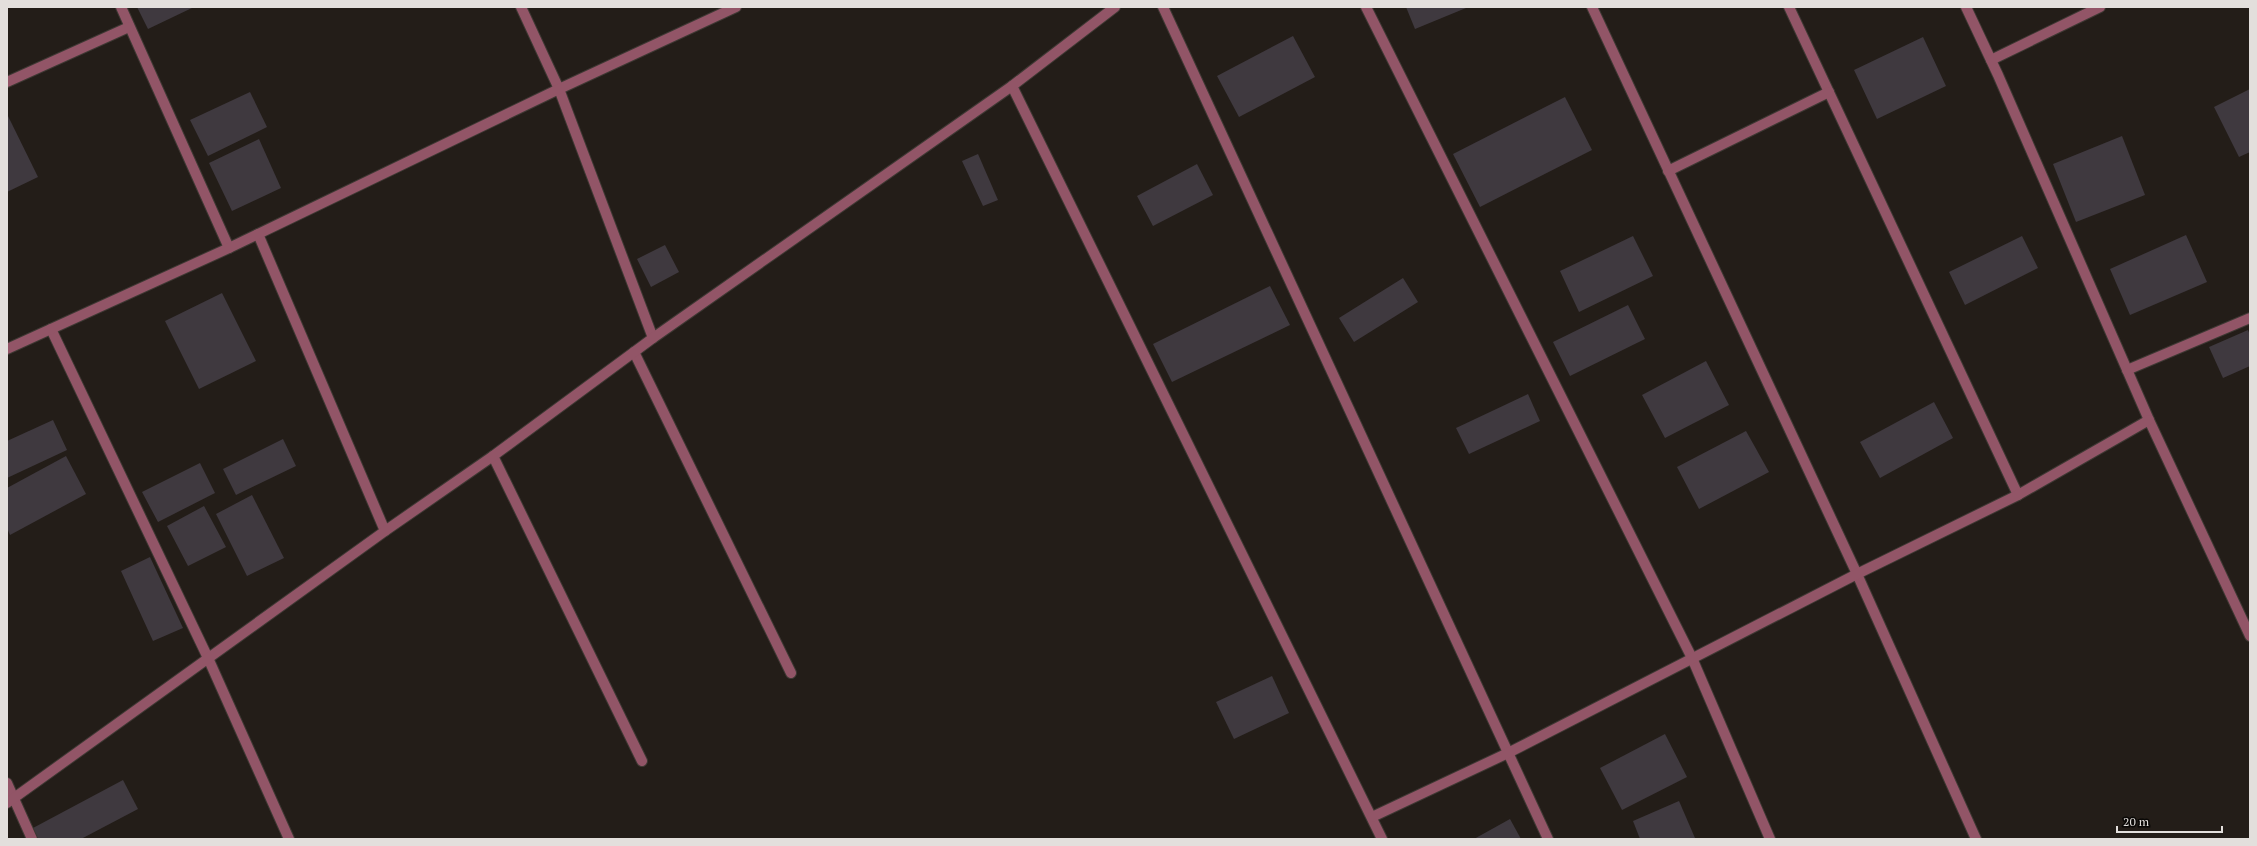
<svg xmlns="http://www.w3.org/2000/svg" width="2257" height="846" viewBox="0 0 2257 846" font-family="'PT Serif',serif">
  <rect width="100%" height="100%" fill="#231d18"/>
  <!-- building -->
  <g fill="#3f393f">
    <polygon points="137,7 194,7 148,29"/>
    <polygon points="1406,7 1466,7 1466,8 1415,29"/>
    <polygon points="1293,36 1315,77 1239,117 1217,76"/>
    <polygon points="1923,37 1946,86 1877,119 1854,70"/>
    <polygon points="2250,89 2250,152 2239,157 2214,107"/>
    <polygon points="250,92 267,127 208,156 190,120"/>
    <polygon points="1565,97 1592,150 1480,207 1453,154"/>
    <polygon points="7,114 38,177 7,192"/>
    <polygon points="2122,136 2145,195 2076,222 2053,164"/>
    <polygon points="259,139 281,188 232,211 209,163"/>
    <polygon points="978,154 998,200 983,206 962,161"/>
    <polygon points="1197,164 1213,195 1153,226 1137,196"/>
    <polygon points="2186,235 2207,282 2130,315 2110,269"/>
    <polygon points="1633,236 1653,276 1579,312 1560,271"/>
    <polygon points="2022,236 2038,268 1965,305 1949,272"/>
    <polygon points="665,245 679,272 651,287 637,259"/>
    <polygon points="1403,278 1418,302 1354,342 1339,318"/>
    <polygon points="1270,286 1290,325 1172,382 1153,344"/>
    <polygon points="222,293 256,361 199,389 165,321"/>
    <polygon points="1628,305 1645,339 1570,376 1553,342"/>
    <polygon points="2248,330 2250,335 2250,366 2223,378 2209,347"/>
    <polygon points="1706,361 1729,405 1665,438 1642,395"/>
    <polygon points="1528,394 1540,421 1469,454 1456,428"/>
    <polygon points="1934,402 1953,438 1880,478 1860,442"/>
    <polygon points="53,420 67,450 7,478 7,441"/>
    <polygon points="1746,431 1769,472 1699,509 1677,467"/>
    <polygon points="283,439 296,466 236,495 223,469"/>
    <polygon points="66,456 86,494 10,535 7,528 7,488"/>
    <polygon points="200,463 215,493 158,522 142,492"/>
    <polygon points="252,495 284,558 247,576 216,514"/>
    <polygon points="204,506 226,547 188,566 167,526"/>
    <polygon points="150,557 183,628 153,641 121,571"/>
    <polygon points="1272,676 1289,713 1234,739 1216,702"/>
    <polygon points="1665,734 1687,777 1622,810 1600,768"/>
    <polygon points="123,780 138,809 81,839 38,839 33,828"/>
    <polygon points="1679,801 1695,838 1640,839 1633,821"/>
    <polygon points="1510,819 1521,839 1474,839"/>
  </g>
  <g fill="none" stroke-linecap="round" stroke-linejoin="round">
    <defs>
      <g id="minor">
        <polyline points="121,7 229,248"/>
        <polyline points="521,7 559,89 653,338"/>
        <polyline points="1163,7 1548,839"/>
        <polyline points="1366,7 1692,658 1770,839"/>
        <polyline points="1592,7 1857,574 1976,839"/>
        <polyline points="1789,7 2018,495"/>
        <polyline points="1966,7 1998,75 2149,420 2250,636"/>
        <polyline points="1991,60 2100,7"/>
        <polyline points="7,82 129,27"/>
        <polyline points="1012,86 1382,839"/>
        <polyline points="1668,171 1829,92"/>
        <polyline points="258,234 385,531"/>
        <polyline points="51,329 208,658 289,839"/>
        <polyline points="7,349 229,248 559,89 736,7"/>
        <polyline points="634,352 791,673"/>
        <polyline points="2127,370 2250,318"/>
        <polyline points="493,456 642,761"/>
        <polyline points="7,783 32,839"/>
        <polyline points="7,803 385,531 493,456 653,338 1012,86 1115,7"/>
        <polyline points="1372,817 1508,753 1857,574 2018,495 2149,420"/>
      </g>
    </defs>
    <!-- minor casing -->
    <use href="#minor" stroke="#3e3833" stroke-width="12"/>
    <!-- minor -->
    <use href="#minor" stroke="#925567" stroke-width="10"/>
  </g>
  <!-- border -->
  <rect width="2257" height="846" fill="none" stroke="#e3dfdc" stroke-width="16"/>
  <!-- scale -->
  <path d="M2117 826v6h105v-6" fill="none" stroke="#e3dfdc" stroke-width="2"/>
  <text x="2123" y="826" font-size="12" fill="#e3dfdc" stroke="#0a0806" stroke-width="3" paint-order="stroke">20 m</text>
</svg>
